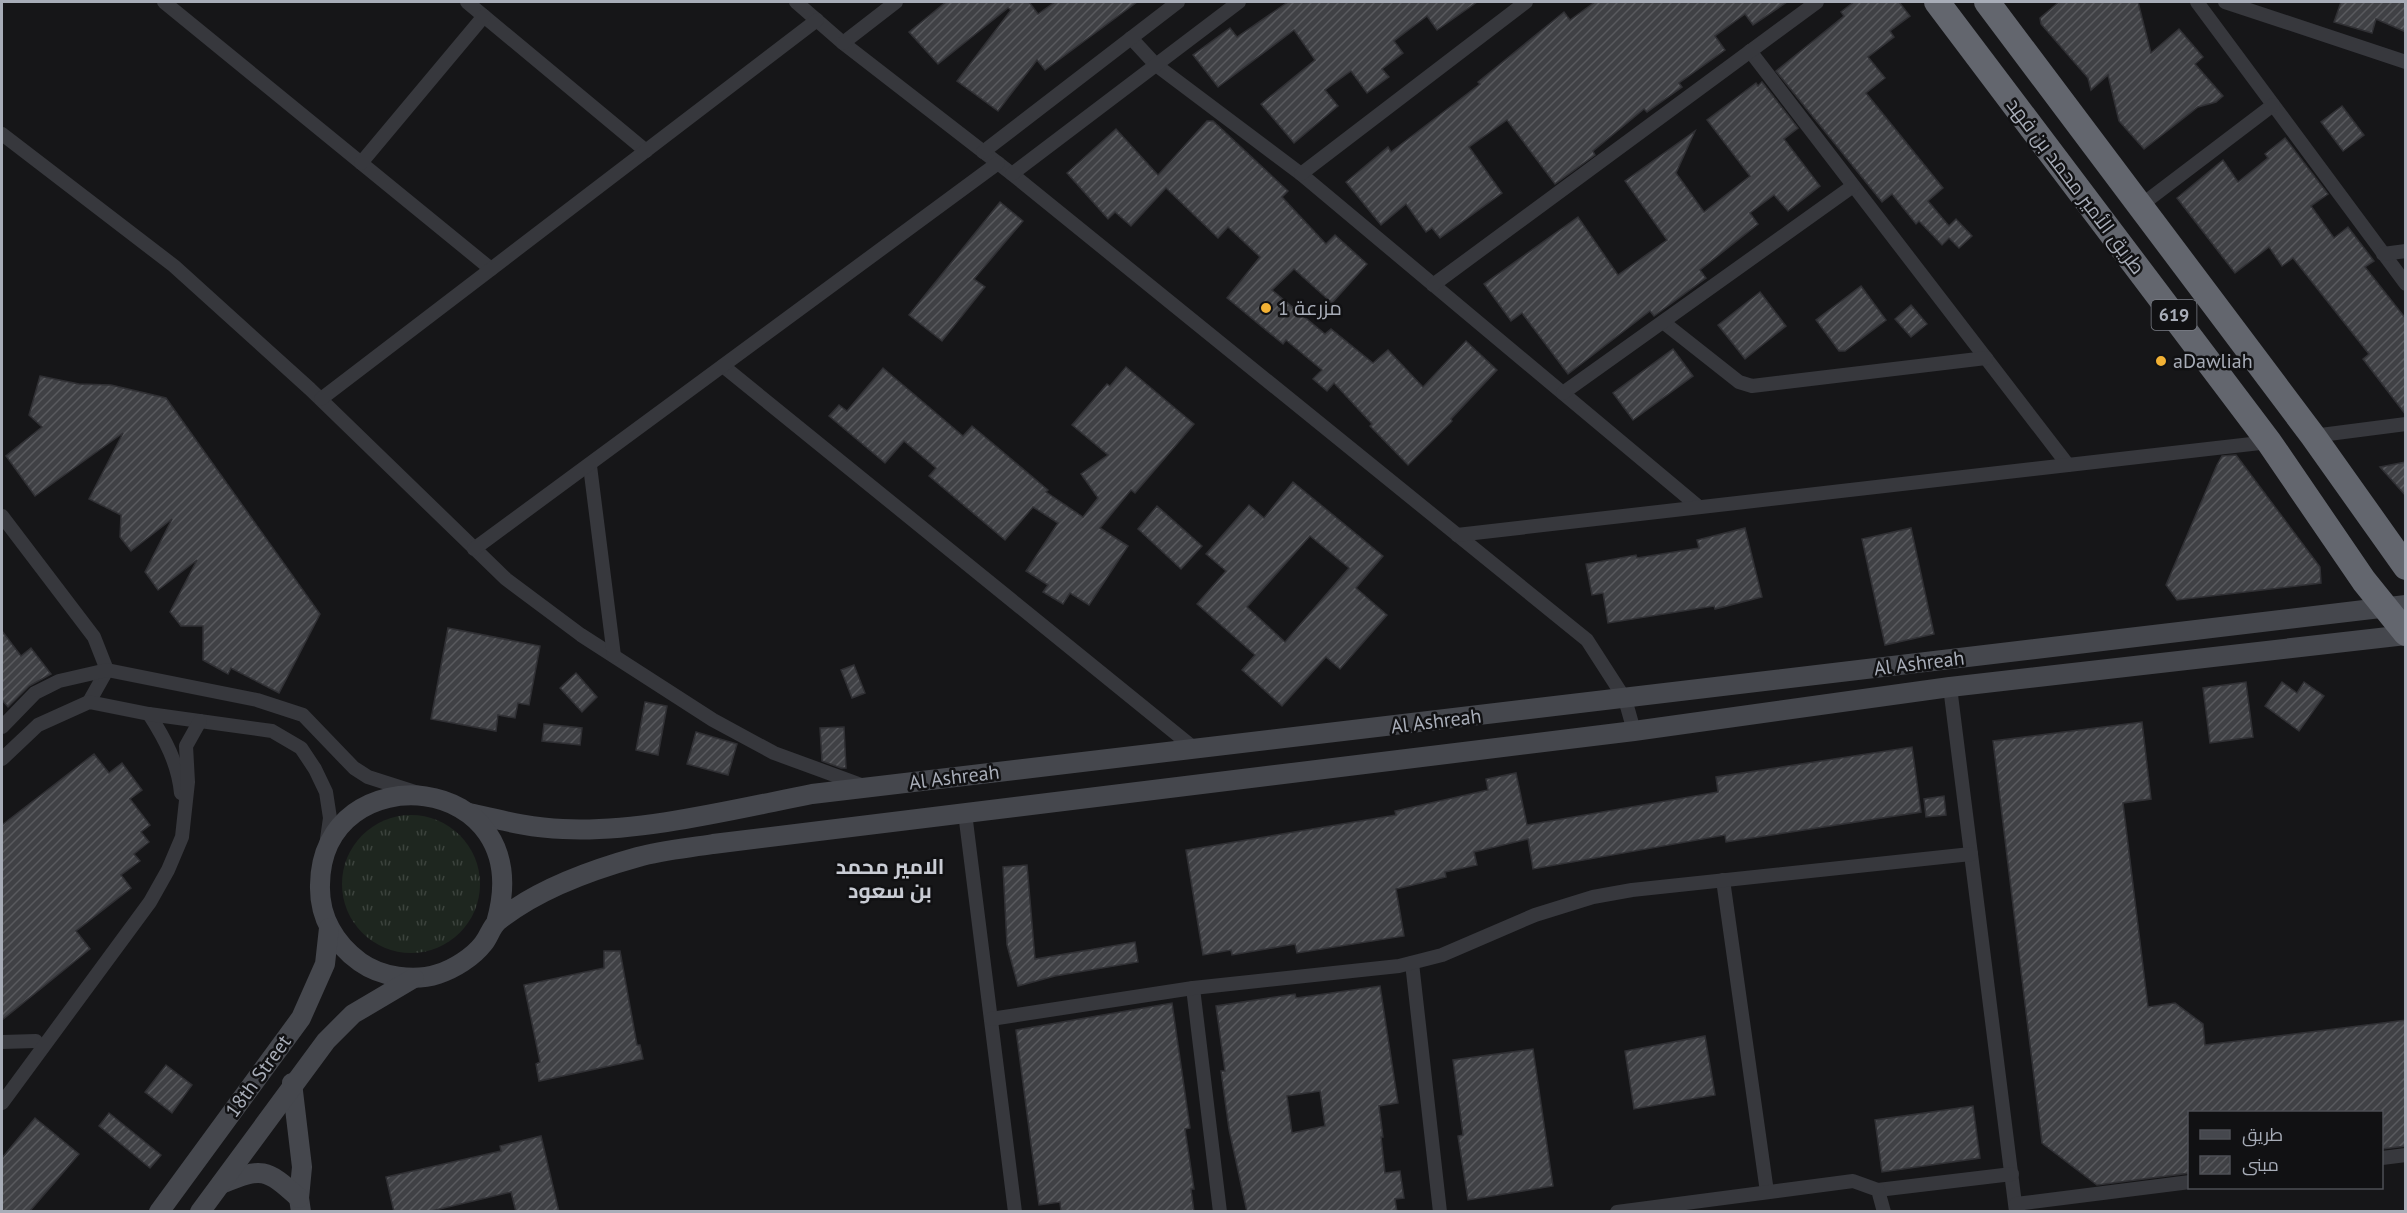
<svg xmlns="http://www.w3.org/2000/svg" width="2407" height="1213" viewBox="0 0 2407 1213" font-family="'PT Sans',Cairo,sans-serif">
  <defs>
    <pattern id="grass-tufts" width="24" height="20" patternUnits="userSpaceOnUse" patternTransform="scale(1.5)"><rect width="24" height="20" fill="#1e261f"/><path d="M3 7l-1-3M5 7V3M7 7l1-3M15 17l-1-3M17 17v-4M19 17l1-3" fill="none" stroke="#3c433d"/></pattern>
    <pattern id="building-hatch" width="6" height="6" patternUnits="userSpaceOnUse" patternTransform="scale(1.5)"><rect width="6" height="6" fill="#404145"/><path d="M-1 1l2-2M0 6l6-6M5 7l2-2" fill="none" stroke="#595a5e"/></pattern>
  </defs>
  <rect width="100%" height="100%" fill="#161618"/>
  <!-- grass -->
  <circle fill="url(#grass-tufts)" cx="411" cy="884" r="69"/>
  <!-- building -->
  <g fill="url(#building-hatch)" stroke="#303034" stroke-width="1.5" fill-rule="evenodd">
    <polygon points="946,2 1029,2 1038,14 1055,2 1137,2 1045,70 1037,60 998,111 957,81 1011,10 1008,8 938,64 909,32"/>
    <polygon points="1288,2 1477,2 1437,30 1427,16 1394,41 1403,53 1382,69 1389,77 1367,93 1351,71 1325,90 1338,106 1294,143 1261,104 1315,60 1294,30 1218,87 1193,55 1230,28 1237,37"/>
    <polygon points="1595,2 1787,2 1753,25 1745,14 1715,36 1725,50 1679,83 1682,87 1647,112 1644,109 1593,151 1595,155 1555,184 1507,120 1469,147 1502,193 1440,238 1432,228 1426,232 1406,204 1381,225 1346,182 1388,147 1391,152 1480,84 1478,82 1564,12 1570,20"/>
    <polygon points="1854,2 1899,2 1910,16 1890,31 1894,37 1868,57 1885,78 1866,93 1943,188 1928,201 1949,226 1956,219 1972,236 1959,248 1949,238 1942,245 1919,221 1916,224 1892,194 1882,202 1776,71 1844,16 1841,12"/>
    <polygon points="2059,2 2138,2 2151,53 2179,29 2203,57 2195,64 2223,96 2216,102 2198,107 2144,149 2119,121 2108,75 2091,90 2088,78 2041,24 2040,18"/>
    <polygon points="2341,2 2406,2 2406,32 2376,19 2372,33 2334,22"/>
    <polygon points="1762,82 1798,128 1784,139 1820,186 1788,211 1774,195 1750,213 1758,224 1700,270 1706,278 1654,316 1650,311 1568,374 1522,313 1511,321 1484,284 1578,217 1618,275 1667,240 1625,181 1695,131 1676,173 1704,212 1750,176 1707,120 1756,83 1758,86"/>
    <polygon points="2342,106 2364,135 2343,151 2321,122"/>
    <polygon points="1207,121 1213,121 1288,191 1282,197 1326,244 1335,235 1367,264 1332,303 1294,269 1272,290 1325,334 1331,329 1373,363 1388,350 1423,387 1466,341 1497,370 1451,419 1452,421 1408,465 1370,426 1372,424 1334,383 1327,391 1313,379 1322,370 1286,340 1283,344 1227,298 1260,257 1228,227 1218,238 1166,188 1131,226 1115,212 1108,219 1067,173 1116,129 1158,175"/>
    <polygon points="2285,138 2328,194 2311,206 2334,238 2348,227 2374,261 2365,267 2406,319 2406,415 2363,359 2369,354 2293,258 2282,266 2269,247 2235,273 2177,198 2223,160 2238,182 2268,158 2265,154"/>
    <polygon points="1000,202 1023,221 974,279 985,287 942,341 909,315"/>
    <polygon points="1861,286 1886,320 1845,351 1839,351 1816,320"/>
    <polygon points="1760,292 1786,326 1745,359 1718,325"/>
    <polygon points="1911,305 1927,324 1911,337 1895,319"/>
    <polygon points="1673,349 1693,376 1633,420 1613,393"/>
    <polygon points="1126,367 1194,424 1135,493 1131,490 1100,528 1128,546 1089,605 1070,593 1063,604 1043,592 1048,585 1026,571 1058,523 1033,507 1005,540 929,476 936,468 904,441 885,463 829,416 839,405 847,411 883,368 963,436 972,426 1048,490 1046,492 1083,517 1098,498 1081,474 1108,455 1072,425 1107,384 1110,386"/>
    <polygon points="40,376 79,384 111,385 166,398 320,614 279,693 231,668 228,674 203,660 203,626 181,626 170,612 197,560 158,590 145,572 172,519 131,551 120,537 121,515 89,499 123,433 35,496 6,456 42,427 29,415"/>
    <polygon points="2236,455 2320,567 2321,583 2177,600 2166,585 2217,465 2222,456"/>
    <polygon points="2406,462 2406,496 2380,467"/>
    <path d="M1293 482 1383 556 1356 588 1387 615 1340 669 1326 657 1282 706 1242 670 1255 655 1197 604 1226 571 1206 554 1249 505 1264 518ZM1310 536 1349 568 1285 642 1247 607Z"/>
    <polygon points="1157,506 1202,546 1181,569 1138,529"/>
    <polygon points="1745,528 1762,597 1715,609 1714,606 1608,623 1603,593 1592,595 1586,564 1636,555 1637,558 1699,548 1697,540"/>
    <polygon points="1911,528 1934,634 1885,645 1862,539"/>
    <polygon points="448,628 540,646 529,705 518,703 515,718 498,715 496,731 431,719"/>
    <polygon points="2,631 21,656 31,648 51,674 29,686 8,707 2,700"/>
    <polygon points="854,665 865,693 852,698 841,670"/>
    <polygon points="576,673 597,697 582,712 560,688"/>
    <polygon points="2246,682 2253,737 2210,743 2203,688"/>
    <polygon points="2282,682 2297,693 2304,682 2324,696 2299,731 2265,706"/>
    <polygon points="645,702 667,706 658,755 636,750"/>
    <polygon points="2142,722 2151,799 2123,803 2148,1007 2175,1003 2203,1024 2205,1045 2406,1020 2406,1146 2382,1149 2382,1113 2190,1113 2190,1173 2097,1185 2042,1143 1993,741"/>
    <polygon points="544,724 582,728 580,745 542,741"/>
    <polygon points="844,727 846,768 841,768 822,761 820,728"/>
    <polygon points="696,732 737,744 728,775 687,764"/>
    <polygon points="1912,747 1921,812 1726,842 1725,835 1533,869 1528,839 1474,852 1477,865 1445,872 1446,877 1396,889 1404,936 1297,953 1295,944 1232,955 1231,950 1203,955 1186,850 1396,815 1395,811 1488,790 1486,779 1516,773 1527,825 1718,792 1716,777"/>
    <polygon points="94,754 109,773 122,763 142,790 130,799 150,825 141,832 149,842 134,854 140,861 121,875 131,888 76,931 90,949 2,1020 2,825"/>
    <polygon points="1944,796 1946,815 1926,817 1924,799"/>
    <polygon points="1027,865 1035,959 1135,942 1138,962 1055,976 1018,986 1007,945 1003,867"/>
    <polygon points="604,951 620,951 637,1045 640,1045 643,1059 539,1081 536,1064 540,1062 524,985 604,968"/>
    <path d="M1380 986 1398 1103 1379 1106 1383 1137H1381L1385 1173 1400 1171 1404 1198 1395 1199 1397 1212H1247L1229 1129 1221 1071H1225L1216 1006 1295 994 1296 998ZM1320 1091 1325 1126 1292 1133 1287 1096Z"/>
    <polygon points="1172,1003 1190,1128 1185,1129 1194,1189 1191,1189 1194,1212 1061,1212 1060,1202 1039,1205 1016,1030"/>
    <polygon points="1705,1036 1715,1095 1634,1109 1625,1051"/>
    <polygon points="1533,1049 1553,1186 1468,1200 1458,1136 1463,1135 1453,1060"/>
    <polygon points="166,1065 192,1085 172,1113 145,1092"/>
    <polygon points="1973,1106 1980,1158 1882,1172 1875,1120"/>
    <polygon points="109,1113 161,1155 150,1168 99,1126"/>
    <polygon points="35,1118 79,1154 29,1212 2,1212 2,1158"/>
    <polygon points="541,1136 559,1212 516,1212 511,1192 427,1212 394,1212 386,1177 501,1151 500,1146"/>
  </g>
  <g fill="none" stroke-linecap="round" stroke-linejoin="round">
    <!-- street -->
    <g stroke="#37383d" stroke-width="14">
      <polyline points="164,2 491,269"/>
      <polyline points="467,2 646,151"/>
      <polyline points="796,2 843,43 1012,174 1587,640 1625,699 1634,731"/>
      <polyline points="2197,2 2406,284"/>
      <polyline points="2225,2 2406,62"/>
      <polyline points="1131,38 1156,65 1301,174 1699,507"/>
      <polyline points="843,43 896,2"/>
      <polyline points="1750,51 2068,465"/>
      <polyline points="2,134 174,266 310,389 506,579 581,635 713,720 774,753 864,786"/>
      <polyline points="983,152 1178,2"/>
      <polyline points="361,163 484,16"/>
      <polyline points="1012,174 1239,2"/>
      <polyline points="1301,174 1526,2"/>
      <polyline points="2140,206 2273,105"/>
      <polyline points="2383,254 2406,251"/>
      <polyline points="1433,285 1817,2"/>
      <polyline points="1663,322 1739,382 1752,386 1986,358"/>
      <polyline points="723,366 1195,749"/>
      <polyline points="1563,393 1853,186"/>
      <polyline points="321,399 817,20"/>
      <polyline points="2313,436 2406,424"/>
      <polyline points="590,466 614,656"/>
      <polyline points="2,516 94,637 107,670 89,702"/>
      <polyline points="1457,535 2269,442"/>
      <polyline points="474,549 998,163"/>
      <polyline points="1950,687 2016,1212"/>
      <path d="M149 714C165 739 178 763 181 793"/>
      <polyline points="2,727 35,693 59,681 107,670 257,700 303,715 354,768 368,777 418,793"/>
      <polyline points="2,759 38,725 89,702 149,714 272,731 301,748 315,769 326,792 330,818 326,846"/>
      <polyline points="965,813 1015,1212"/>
      <polyline points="1723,880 1767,1192"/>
      <polyline points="1412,963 1440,1212"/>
      <polyline points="1193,988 1220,1212"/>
      <polyline points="991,1019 1193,988 1399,966 1442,955 1535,915 1593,897 1632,890 1971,854"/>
      <polyline points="2,1042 36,1041"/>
      <polyline points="2,1103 150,902 168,870 182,837 188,782 186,746 200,721"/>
      <polyline points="2382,1158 2406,1155"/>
      <polyline points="1878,1190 2012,1174"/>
      <polyline points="2016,1204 2190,1182"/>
      <polyline points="1617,1212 1853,1181 1878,1190 1884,1212"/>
    </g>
    <!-- secondary -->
    <g stroke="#45474d" stroke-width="20">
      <path d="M469 813C500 820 531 828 563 829 639 833 736 809 812 794L2406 605"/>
      <path d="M496 923C541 769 321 752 320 885 319 917 335 944 360 962 381 977 414 982 438 974 454 969 473 957 483 944 489 937 491 927 498 921 536 890 591 870 638 857 662 850 689 848 713 844L1634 731 1950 687 2406 635"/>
      <polyline points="292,1083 302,1167 299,1198 301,1212"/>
      <path d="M221 1184C262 1167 266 1168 299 1198"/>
      <polyline points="159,1212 301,1018 325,964 329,928"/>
      <polyline points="200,1212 326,1041 353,1014 414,978"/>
    </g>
    <!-- highway -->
    <g stroke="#63666e" stroke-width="26">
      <polyline points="1937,2 2269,442 2364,581 2406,633"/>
      <polyline points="1987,2 2313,436 2406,567"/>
    </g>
  </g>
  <!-- markers -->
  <g fill="#f2b134" stroke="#111113" stroke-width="2">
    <circle cx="1266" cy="308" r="6"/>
    <circle cx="2161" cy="361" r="6"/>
  </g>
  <g text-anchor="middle" stroke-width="5" stroke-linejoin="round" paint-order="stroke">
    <!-- shield labels -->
    <rect fill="#111113" stroke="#7b7e86" stroke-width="1.5" x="2151.5" y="300" width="45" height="30" rx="4.5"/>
    <g font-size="18" font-weight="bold" fill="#a8adb8">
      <text x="2174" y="321">619</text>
    </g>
    <!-- street labels -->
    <g font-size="20" fill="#a8adb8" stroke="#111113">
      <text transform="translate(2076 186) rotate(53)" y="7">طريق الأمير محمد بن فهد</text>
      <text transform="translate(1919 663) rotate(-7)" y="7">Al Ashreah</text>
      <text transform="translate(1436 721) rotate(-7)" y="7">Al Ashreah</text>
      <text transform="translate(954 777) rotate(-7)" y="7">Al Ashreah</text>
      <text transform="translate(258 1076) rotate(-54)" y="7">18th Street</text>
    </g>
    <!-- poi labels -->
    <g font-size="20" fill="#a8adb8" stroke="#111113" text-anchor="start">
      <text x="1278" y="315">مزرعة 1</text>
      <text x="2173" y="368">aDawliah</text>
    </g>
    <!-- neighbourhood labels -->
    <g font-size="21" font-weight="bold" fill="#c9ccd4" stroke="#111113">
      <text x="890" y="874">الامير محمد<tspan x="890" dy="24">بن سعود</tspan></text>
    </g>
  </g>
  <!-- border -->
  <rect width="2407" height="1213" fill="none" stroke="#a8adb8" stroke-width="6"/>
  <!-- legend -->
  <rect x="2188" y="1111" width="195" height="78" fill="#111113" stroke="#4d4f55" stroke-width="1.5"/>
  <rect x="2200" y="1130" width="30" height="9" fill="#45474d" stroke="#4d4f55" stroke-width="1.5"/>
  <text x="2242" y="1141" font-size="18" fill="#a8adb8">طريق</text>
  <rect x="2200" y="1156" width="30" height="18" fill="url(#building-hatch)" stroke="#4d4f55" stroke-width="1.5"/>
  <text x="2242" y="1171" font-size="18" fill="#a8adb8">مبنى</text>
</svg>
